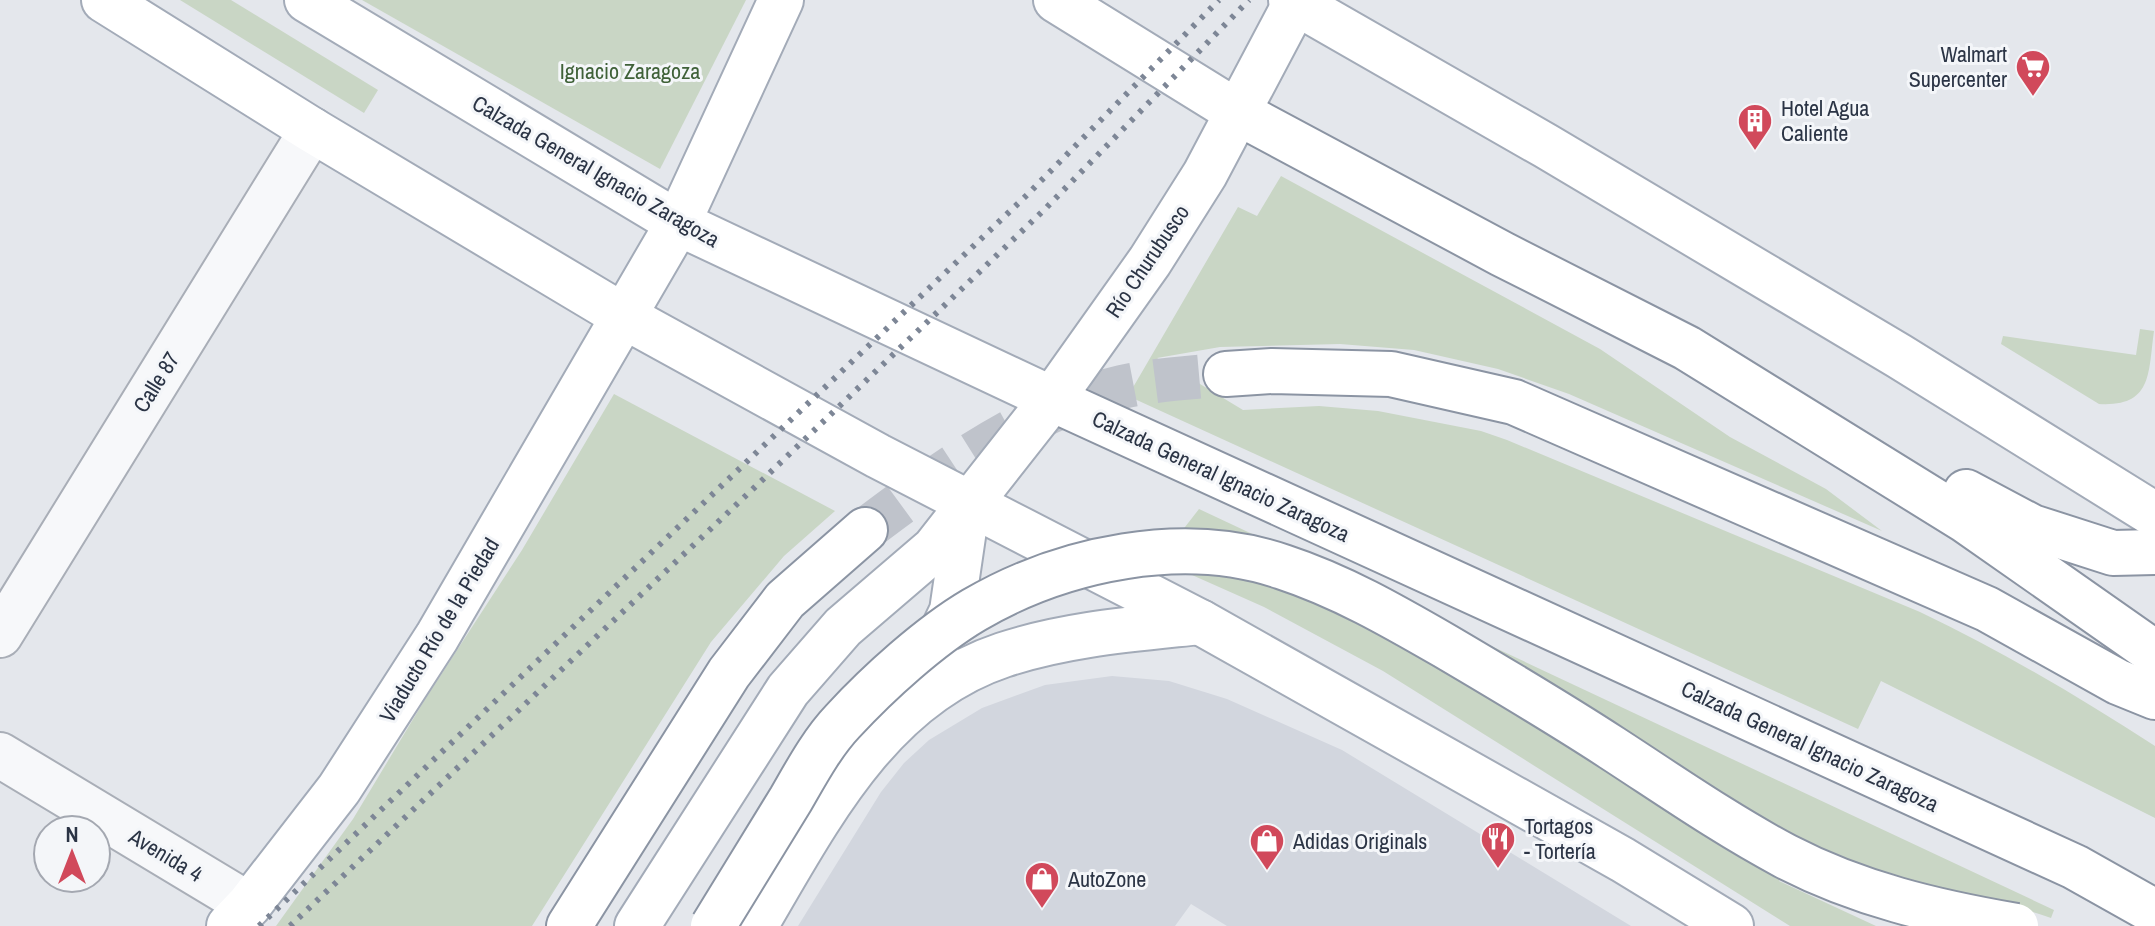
<svg xmlns="http://www.w3.org/2000/svg" width="2155" height="926" viewBox="0 0 2155 926" font-family="'Archivo Narrow',sans-serif">
  <rect width="100%" height="100%" fill="#e4e7ec"/>
  <!-- built -->
  <polygon fill="#d2d6de" points="1112,676 1169,681 1227,699 1342,750 1631,926 1227,926 1191,904 1175,926 798,926 881,792 904,763 929,740 982,708 1045,685"/>
  <!-- green -->
  <g fill="#c9d6c5">
    <polygon points="180,0 231,0 378,90 364,113"/>
    <polygon points="362,0 746,0 660,169"/>
    <path d="M1281 176 1600 349 1730 437 1826 489 1882 531 1569 394 1498 369 1414 350 1340 344 1220 347 1157 358 1243 410 1319 406 1378 411 1481 431 1507 440 1920 612C2002 651 2079 697 2155 746V818L1881 681 1858 729 1128 396 1238 207 1257 216Z"/>
    <path d="M2140 329 2154 331C2148 373 2153 407 2099 404L2001 344 2003 336 2136 355Z"/>
    <polygon points="614,394 835,511 784,556 711,642 532,926 276,926 353,819 424,701 522,550"/>
    <path d="M1199 509 2054 910 2051 918C2022 907 1992 903 1962 896 1906 882 1852 865 1799 841L1779 881 1876 926H1790L1383 671 1264 607 1165 563 1185 527Z"/>
  </g>
  <g fill="none" stroke-linecap="round" stroke-linejoin="round">
    <!-- highway-tunnel -->
    <path stroke="#bfc3cb" stroke-width="44" stroke-dasharray="44 22" stroke-linecap="butt" d="M865 530C939 474 1030 408 1122 387 1156 379 1192 378 1226 374"/>
    <defs>
      <g id="minor">
        <polyline points="0,635 312,130"/>
        <polyline points="0,755 249,905"/>
      </g>
      <g id="major">
        <polyline points="104,0 312,130 625,317 878,456 1200,622 1623,860 1731,926"/>
        <polyline points="307,0 678,223 1052,399"/>
        <polyline points="1056,0 1237,112"/>
        <polyline points="1291,0 1546,146 1899,356 2155,515"/>
        <polyline points="933,651 952,611 967,509"/>
        <polyline points="229,926 249,905 339,789 437,637 678,223 781,0"/>
        <polyline points="637,926 788,690 843,627 934,549 1052,399 1150,261 1205,174 1297,0"/>
        <path d="M755 926C817 821 879 696 1003 655 1066 634 1134 629 1200 622"/>
      </g>
      <g id="highway">
        <polyline points="1237,112 1502,254 1687,348 1965,520 2155,653"/>
        <polyline points="1226,374 1272,371 1391,374 1514,402 1987,609 2118,682 2155,697"/>
        <polyline points="1052,399 2075,867 2155,912"/>
        <polyline points="1966,492 2032,527 2113,553 2155,552"/>
        <polyline points="569,926 729,673 785,600 865,530"/>
      </g>
    </defs>
    <!-- minor casing -->
    <use href="#minor" stroke="#a9aeb7" stroke-width="48"/>
    <!-- major casing -->
    <use href="#major" stroke="#a3abb8" stroke-width="48"/>
    <!-- highway casing -->
    <use href="#highway" stroke="#8b94a3" stroke-width="48"/>
    <!-- minor -->
    <use href="#minor" stroke="#f7f8fa" stroke-width="44"/>
    <!-- major -->
    <use href="#major" stroke="#fff" stroke-width="44"/>
    <!-- highway -->
    <use href="#highway" stroke="#fff" stroke-width="44"/>
    <!-- rail -->
    <g stroke="#7d8696" stroke-width="6" stroke-dasharray="4 8" stroke-linecap="butt">
      <polyline points="259,926 1027,195 1219,0"/>
      <polyline points="290,926 755,487 1045,209 1249,0"/>
    </g>
    <defs>
      <path id="highway-bridge" d="M713 926C739 884 765 841 791 799 806 773 822 743 843 721 878 683 930 636 974 610 1063 558 1184 533 1283 567 1341 586 1393 616 1445 646 1501 679 1557 712 1612 748 1669 785 1725 824 1785 856 1858 894 1935 912 2016 926"/>
    </defs>
    <!-- highway-bridge casing -->
    <use href="#highway-bridge" stroke="#8b94a3" stroke-width="48" stroke-linecap="butt"/>
    <!-- highway-bridge -->
    <use href="#highway-bridge" stroke="#fff" stroke-width="44"/>
  </g>
  <!-- icons -->
  <defs>
    <symbol id="supermarket-pin" viewBox="-11 -11 22 30"><path d="M0 17L-7.5 6A9.5 9.5 0 1 1 7.5 6Z" fill="#d1495b" stroke="#f4f6f9"/><path d="M-6-5.5h2.5l.6 2H6L4.5 2H-2.5L-4.4-4H-6ZM-1.5 3.2a1.3 1.3 0 1 0 .1 0ZM3 3.2a1.3 1.3 0 1 0 .1 0Z" fill="#fff"/></symbol>
    <symbol id="building-pin" viewBox="-11 -11 22 30"><path d="M0 17L-7.5 6A9.5 9.5 0 1 1 7.5 6Z" fill="#d1495b" stroke="#f4f6f9"/><path d="M-4-6H4V6H1V3H-1V6H-4ZM-2.5-4.3h1.7v1.8h-1.7ZM.8-4.3h1.7v1.8H.8ZM-2.5-1h1.7V.8h-1.7ZM.8-1h1.7V.8H.8Z" fill="#fff"/></symbol>
    <symbol id="restaurant-pin" viewBox="-11 -11 22 30"><path d="M0 17L-7.5 6A9.5 9.5 0 1 1 7.5 6Z" fill="#d1495b" stroke="#f4f6f9"/><path d="M-5-6h1v4h1v-4h1v4h1v-4h1v5L-1.5 .5V6h-2V.5L-5-1ZM5-6V6H3V1.5H1.5Q1.5-4 5-6Z" fill="#fff"/></symbol>
    <symbol id="shop-pin" viewBox="-11 -11 22 30"><path d="M0 17L-7.5 6A9.5 9.5 0 1 1 7.5 6Z" fill="#d1495b" stroke="#f4f6f9"/><path d="M-5-2.5h2.3a2.7 3.5 0 0 1 5.4 0H5L5.5 6h-11ZM-1.5-2.5h3a1.5 2.3 0 0 0-3 0Z" fill="#fff"/></symbol>
  </defs>
  <g fill-rule="evenodd">
    <use href="#supermarket-pin" x="2013" y="47" width="40" height="54"/>
    <use href="#building-pin" x="1735" y="101" width="40" height="54"/>
    <use href="#restaurant-pin" x="1478" y="819" width="40" height="54"/>
    <use href="#shop-pin" x="1247" y="821" width="40" height="54"/>
    <use href="#shop-pin" x="1022" y="859" width="40" height="54"/>
  </g>
  <g text-anchor="middle" stroke-width="6" stroke-linejoin="round" paint-order="stroke">
    <!-- poi labels -->
    <g font-size="22" fill="#2b3445" stroke="#f4f6f9" text-anchor="start">
      <text x="2007" y="62" text-anchor="end">Walmart<tspan x="2007" dy="25">Supercenter</tspan></text>
      <text x="1781" y="116">Hotel Agua<tspan x="1781" dy="25">Caliente</tspan></text>
      <text x="1524" y="834">Tortagos<tspan x="1524" dy="25">- Tortería</tspan></text>
      <text x="1293" y="849">Adidas Originals</text>
      <text x="1068" y="887">AutoZone</text>
    </g>
    <!-- park labels -->
    <g font-size="22" fill="#3f6138" stroke="#f4f6f9">
      <text x="630" y="79">Ignacio Zaragoza</text>
    </g>
    <!-- street labels -->
    <g font-size="22" fill="#2b3445" stroke="#f4f6f9">
      <text transform="translate(596 171) rotate(30)" y="8">Calzada General Ignacio Zaragoza</text>
      <text transform="translate(1147 261) rotate(-56)" y="8">Río Churubusco</text>
      <text transform="translate(156 382) rotate(-58)" y="8">Calle 87</text>
      <text transform="translate(1221 476) rotate(25)" y="8">Calzada General Ignacio Zaragoza</text>
      <text transform="translate(439 630) rotate(-59)" y="8">Viaducto Río de la Piedad</text>
      <text transform="translate(1810 746) rotate(25)" y="8">Calzada General Ignacio Zaragoza</text>
      <text transform="translate(166 855) rotate(31)" y="8">Avenida 4</text>
    </g>
  </g>
  <!-- north arrow -->
  <g transform="translate(72 854)"><circle r="38" fill="#f4f6f9" stroke="#a4a8b1" stroke-width="2"/>
  <path d="M0-6L14 30L0 20L-14 30Z" fill="#d1495b"/>
  <text y="-12" font-size="22" font-weight="bold" text-anchor="middle" fill="#2b3445">N</text>
  </g>
</svg>
